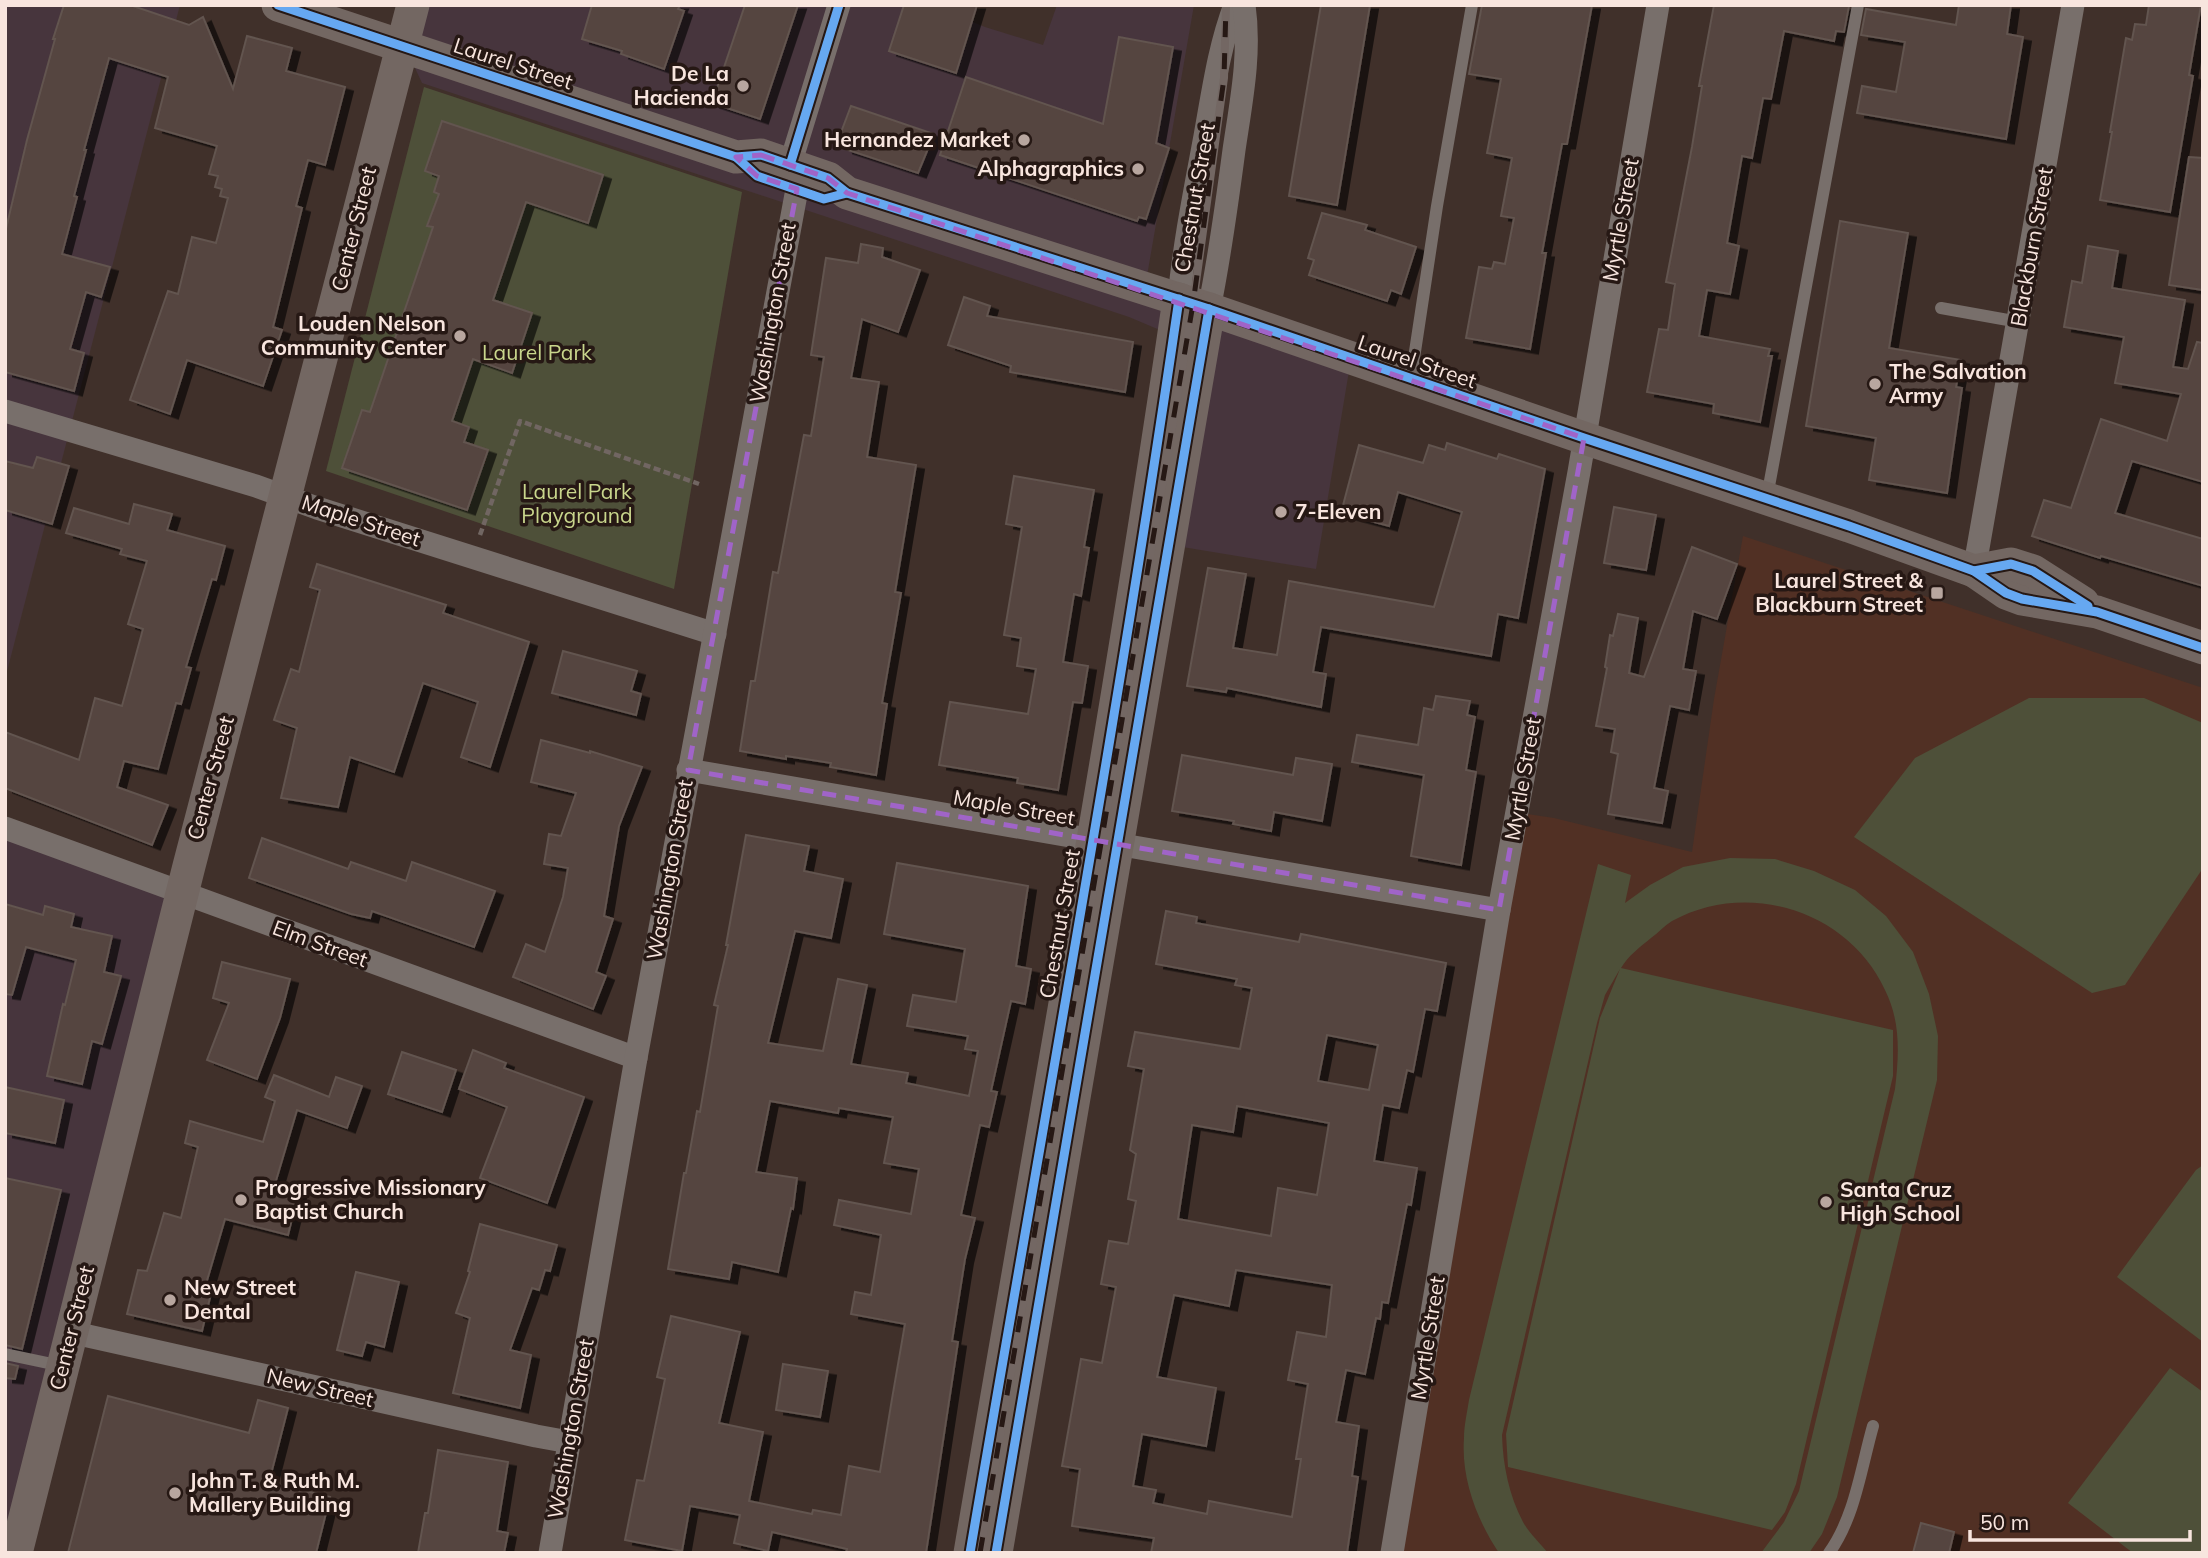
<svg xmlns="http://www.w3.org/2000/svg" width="2208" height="1558" viewBox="0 0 2208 1558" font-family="Mulish,sans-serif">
  <defs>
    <filter id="shadow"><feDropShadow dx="8" dy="4.5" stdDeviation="0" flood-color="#0009"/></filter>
  </defs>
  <rect width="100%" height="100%" fill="#40302a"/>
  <!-- commercial -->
  <g fill="#47353d">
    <polygon points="5,5 180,5 5,679"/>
    <polygon points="410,5 931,5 985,27 1043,45 1057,5 1194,5 1147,276 1353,347 1316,569 1140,540 1174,336 1129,317 422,83 400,36"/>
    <polygon points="5,828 179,896 5,1553"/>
  </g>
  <!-- built -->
  <polygon fill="#513024" points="1743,536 2203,688 2203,1553 1392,1553 1514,812 1554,818 1692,852 1714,699"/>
  <!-- green -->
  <g fill="#4e5039">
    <polygon points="424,87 742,192 674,589 326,471"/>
    <polygon points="2029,698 2144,698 2203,723 2203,868 2125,985 2092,993 1854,837 1915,758"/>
    <path d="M1730 858 1775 859 1814 871 1855 890 1886 916 1913 952 1929 994 1938 1036 1937 1080 1837 1497 1822 1534 1809 1553H1761L1784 1522 1799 1491 1895 1089C1899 1055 1901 1022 1885 990 1849 911 1748 879 1672 921 1664 926 1658 933 1651 938 1640 947 1628 956 1621 968L1893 1030V1076L1796 1484 1785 1512 1772 1530 1508 1467 1506 1434 1600 1018 1620 969 1605 995 1597 1023 1502 1435C1503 1466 1509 1495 1523 1522 1529 1533 1540 1543 1548 1553H1499C1477 1520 1461 1479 1464 1438 1464 1426 1467 1413 1469 1400L1598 864 1631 875 1625 903 1650 885 1683 867Z"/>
    <polygon points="2203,1165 2203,1342 2117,1277 2196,1170"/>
    <polygon points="2170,1368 2203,1392 2203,1553 2133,1553 2068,1503"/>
  </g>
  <!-- building -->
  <g fill="#55443f" stroke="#62544f" stroke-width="2" fill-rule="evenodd" filter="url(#shadow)">
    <polygon points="64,5 130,5 189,25 203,17 233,89 247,36 292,48 286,71 345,87 325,165 308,160 296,206 302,208 273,327 282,330 263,386 187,360 170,414 130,400 168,291 178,294 192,237 216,243 228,198 220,196 222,189 215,187 218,176 209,174 217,146 155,128 168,77 109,58 84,150 86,150 74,196 77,197 62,254 110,267 101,297 86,292 70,349 84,353 74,391 5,372 5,233 27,140 55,39 53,39"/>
    <polygon points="592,5 680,5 678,9 684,11 664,69 621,54 622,51 582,39"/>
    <polygon points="745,5 798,5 760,119 712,103"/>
    <polygon points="904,5 977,5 956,73 889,51"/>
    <polygon points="1321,5 1370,5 1337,205 1289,196"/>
    <polygon points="1482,5 1592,5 1567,144 1562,144 1542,253 1546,253 1530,349 1466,338 1479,267 1492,269 1494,262 1505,264 1514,218 1501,216 1512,158 1487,153 1501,79 1469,74"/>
    <polygon points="1714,5 1849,6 1844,32 1836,31 1834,41 1784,31 1771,99 1763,98 1752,158 1742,156 1727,243 1739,246 1730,294 1707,290 1699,336 1770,349 1768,356 1772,356 1760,422 1713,413 1714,404 1647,392 1659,329 1668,330 1675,284 1666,282 1692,147 1702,86 1699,86"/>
    <polygon points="1959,5 2011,5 2007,34 2023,37 2006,139 1857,113 1862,86 1896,92 1905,42 1861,35 1866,9 1956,25"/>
    <polygon points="2149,5 2201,5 2189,75 2193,76 2170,212 2100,200 2112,132 2110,132 2126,38 2132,40 2135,24 2146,25"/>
    <polygon points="1119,37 1173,47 1156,143 1169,148 1146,219 1139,217 1137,221 940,155 966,77 1103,124"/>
    <polygon points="851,106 934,134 918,173 845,149 840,135"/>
    <polygon points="442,121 603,175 588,223 526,202 493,300 532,313 512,373 473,359 452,421 469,427 464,442 488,450 467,510 342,468 362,410 370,412 433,227 427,226 439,194 434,192 439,176 425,171"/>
    <polygon points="2189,157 2203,158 2203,290 2169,285"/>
    <polygon points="1322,213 1367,225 1365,230 1416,247 1401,294 1391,290 1387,301 1309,275 1314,260 1308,258"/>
    <polygon points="1840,221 1908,233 1889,348 1961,360 1956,387 1962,388 1947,493 1869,480 1876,438 1806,426"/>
    <polygon points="861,244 883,248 882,257 920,270 898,332 862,319 851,378 879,382 867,457 916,465 895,592 901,593 882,703 887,704 876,775 830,767 831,763 786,756 786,759 740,751 751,681 755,681 773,572 778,573 804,435 811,436 824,357 811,355 826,258 858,263"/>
    <polygon points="2088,246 2118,251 2112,288 2185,300 2173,367 2188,369 2197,342 2203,343 2203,482 2132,461 2115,513 2203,539 2203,586 2101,556 2100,558 2032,536 2044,500 2071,508 2101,419 2167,441 2181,394 2115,383 2124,337 2064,327 2072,281 2082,283"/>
    <polygon points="964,297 990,306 987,316 1133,342 1125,392 1010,372 1011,366 948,345"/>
    <polygon points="1447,443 1497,459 1499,454 1545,469 1518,618 1498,614 1491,656 1321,627 1313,672 1326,674 1321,707 1227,688 1226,692 1187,686 1208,568 1246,574 1233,648 1277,655 1289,581 1434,607 1462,512 1398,492 1389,526 1341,513 1359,445 1423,463 1429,445 1445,450"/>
    <polygon points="37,457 69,466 52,524 5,510 5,461 33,468"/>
    <polygon points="1014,476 1094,490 1084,547 1089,548 1081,596 1074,594 1063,662 1088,666 1082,703 1073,702 1058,790 1017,783 1018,778 939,765 950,702 1028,714 1036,669 1017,666 1021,638 1004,635 1022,527 1006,524"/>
    <polygon points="134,504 172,514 167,530 225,546 216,580 212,579 186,667 191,668 181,704 176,703 158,769 124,761 117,787 168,805 152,845 5,788 5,732 79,760 95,698 122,706 143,629 128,624 147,561 120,554 122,549 66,533 74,508 129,524"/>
    <polygon points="1614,507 1656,515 1646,570 1604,563"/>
    <polygon points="1692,547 1737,564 1717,619 1693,611 1683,669 1696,671 1689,710 1670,706 1654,788 1668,791 1662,823 1608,814 1618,754 1611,752 1615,729 1596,726 1607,668 1605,667 1610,635 1613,636 1618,614 1638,618 1629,673 1644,677"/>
    <polygon points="317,564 446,605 443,613 529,642 490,767 461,757 478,702 423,683 394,772 350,757 338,807 281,798 297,728 274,720 291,669 299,672 320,590 310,587"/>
    <polygon points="563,651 637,671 631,691 641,694 636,715 552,693"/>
    <polygon points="1436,696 1470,701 1467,715 1475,717 1466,770 1476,772 1461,865 1411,856 1424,775 1352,762 1357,735 1418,745 1424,708 1433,710"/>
    <polygon points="541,740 590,753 590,751 642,767 619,826 604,916 613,919 596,972 606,976 593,1009 513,977 526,944 545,952 563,897 568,868 544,864 549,834 561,836 576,793 531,782"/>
    <polygon points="1182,755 1293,775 1296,758 1332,764 1322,821 1274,812 1271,831 1233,824 1234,821 1172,811"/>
    <polygon points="746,835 809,846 804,871 843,879 831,938 795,931 768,1043 823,1051 838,979 867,985 851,1064 908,1073 906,1083 969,1096 978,1051 965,1049 968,1036 907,1026 913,995 956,1002 965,949 884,934 897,863 1028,886 1016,966 1031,969 1025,1004 1011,1001 991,1091 997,1092 989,1127 980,1125 961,1215 975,1218 965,1259 952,1341 958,1342 926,1553 846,1553 847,1549 772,1532 768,1551 734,1543 740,1515 690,1506 682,1551 625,1540 637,1480 644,1481 665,1379 657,1377 671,1316 740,1332 719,1423 763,1432 749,1501 812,1514 813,1510 841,1515 849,1466 880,1472 892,1399 905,1324 851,1314 855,1292 871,1295 881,1235 834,1225 839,1200 911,1214 919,1169 884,1163 893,1117 839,1108 838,1113 770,1101 756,1172 797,1178 793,1209 791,1208 778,1272 732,1262 729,1279 668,1269 684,1173 686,1173 697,1111 700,1112 718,1006 714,1005 728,945 726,945"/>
    <polygon points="262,838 348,869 351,862 406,881 412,862 495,891 474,947 372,911 370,918 351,914 249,878"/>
    <polygon points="5,904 43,915 45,906 74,914 71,927 112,936 104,972 121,976 102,1044 92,1041 82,1084 47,1076 63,1004 65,1005 76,960 26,947 12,995 5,994"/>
    <path d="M1166 911 1197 917 1196 923 1299 942 1301 934 1446 963 1437 1011 1425 1009 1413 1072 1407 1070 1399 1108 1383 1105 1374 1161 1417 1168 1411 1205 1407 1204 1388 1303 1382 1302 1380 1319 1376 1318 1365 1374 1346 1370 1336 1422 1359 1426 1352 1476 1358 1477 1347 1553H1151L1154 1538 1072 1526 1080 1469 1062 1466 1081 1359 1102 1363 1116 1287 1101 1284 1109 1241 1128 1244 1136 1201 1128 1199 1136 1154 1130 1150 1144 1069 1128 1066 1135 1032 1240 1049 1252 988 1235 985 1237 979 1156 964ZM1327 1035 1378 1045 1369 1090 1318 1081ZM1237 1106 1329 1123 1317 1195 1278 1188 1271 1236 1178 1219 1192 1125 1233 1132ZM1236 1270 1332 1285 1326 1337 1297 1332 1288 1380 1308 1384 1296 1459H1301L1292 1517 1209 1501 1207 1514 1153 1503 1156 1490 1133 1486 1142 1434 1206 1446 1216 1388 1157 1377 1174 1295 1229 1306Z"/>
    <polygon points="222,962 290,979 280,1018 257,1079 207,1060 229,1003 213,998"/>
    <polygon points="473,1050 506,1063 504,1068 584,1097 547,1203 480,1178 507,1107 459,1089"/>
    <polygon points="402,1052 456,1070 442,1112 388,1094"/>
    <polygon points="274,1075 329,1097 336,1077 362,1086 347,1128 297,1110 275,1184 299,1190 288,1235 225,1219 206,1284 213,1285 202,1331 127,1314 138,1270 147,1271 164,1213 181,1218 198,1147 185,1143 190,1121 263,1142 275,1101 265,1097"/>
    <polygon points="5,1087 64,1100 55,1143 5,1133"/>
    <polygon points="5,1178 61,1190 22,1349 5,1345"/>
    <polygon points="480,1224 557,1245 550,1271 545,1270 539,1290 532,1288 510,1350 531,1355 520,1408 453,1393 470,1318 456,1313 470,1272 468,1271"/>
    <polygon points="356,1272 399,1282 384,1347 366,1342 362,1356 337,1350"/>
    <polygon points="5,1363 18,1366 15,1379 5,1378"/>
    <polygon points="783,1364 828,1371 820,1417 776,1410"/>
    <polygon points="108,1396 249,1433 258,1400 288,1408 269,1482 330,1497 316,1553 68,1553"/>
    <polygon points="438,1450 508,1462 497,1531 508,1533 504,1553 418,1553 425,1513 428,1513"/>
    <polygon points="1921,1523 1954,1532 1949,1553 1913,1553"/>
  </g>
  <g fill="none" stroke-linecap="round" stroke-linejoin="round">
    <!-- path -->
    <polyline stroke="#716662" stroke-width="4.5" stroke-dasharray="7 3.5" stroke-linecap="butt" points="480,535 520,421 699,484"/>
    <!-- lane -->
    <g stroke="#786f6b" stroke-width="12">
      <polyline points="1941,308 2019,322"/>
      <polyline points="1411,378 1437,206 1472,5"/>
      <polyline points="1767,497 1858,5"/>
      <polyline points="5,1354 62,1366"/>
      <path d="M1829 1553C1855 1517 1861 1468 1873 1426"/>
    </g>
    <!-- street -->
    <g stroke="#786f6b" stroke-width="23">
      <polyline points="790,165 839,5"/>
      <path d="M1179 299C1184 244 1195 190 1205 136 1213 92 1219 47 1235 5"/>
      <path d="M1209 309C1220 256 1227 203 1234 150 1241 102 1251 54 1244 5"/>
      <polyline points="5,411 256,486 317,508 715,634"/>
      <polyline points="1974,571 2073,5"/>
      <polyline points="688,770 1499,910"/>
      <polyline points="5,828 636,1058"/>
      <polyline points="70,1332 536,1436 569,1442"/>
      <polyline points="550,1553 636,1058 797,189"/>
      <polyline points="1392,1553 1499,910 1579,472 1658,5"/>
    </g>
    <!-- secondary -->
    <g stroke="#736762" stroke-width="33">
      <polyline points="278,5 736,157 761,155 828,178 847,193 1209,309 1584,438 1849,526 1974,571 2006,593 2022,599 2097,612 2203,648"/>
      <polyline points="1974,571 2011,564 2033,571 2083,603"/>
      <polyline points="16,1553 189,866 413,5"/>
      <path d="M970 1553C1041 1135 1118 719 1179 299"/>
      <polyline points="996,1553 1209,309"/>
    </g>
    <defs>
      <polyline id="rail" points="980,1553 1193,304 1224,78 1226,5"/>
    </defs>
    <!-- rail casing -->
    <use href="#rail" stroke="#736763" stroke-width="8"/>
    <!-- rail -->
    <use href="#rail" stroke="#261814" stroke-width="5" stroke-dasharray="16" stroke-linecap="butt"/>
    <defs>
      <g id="cycleway">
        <polyline points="278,5 736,157 761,155 828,178 847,193 1209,309 1584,438 1849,526 1974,571 2006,593 2022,599 2097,612 2203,648"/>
        <polyline points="736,157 757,176 824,199 847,193"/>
        <polyline points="790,165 839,5"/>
        <polyline points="1974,571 2011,564 2033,571 2088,606"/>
        <path d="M970 1553C1041 1135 1118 719 1179 299"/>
        <polyline points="996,1553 1209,309"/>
      </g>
    </defs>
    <!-- cycleway casing -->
    <use href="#cycleway" stroke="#261814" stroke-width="13"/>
    <!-- cycleway -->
    <use href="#cycleway" stroke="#66a8f1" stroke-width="9"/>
  </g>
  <!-- marked area -->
  <path fill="none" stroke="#a064c8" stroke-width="5" stroke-dasharray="14 9" stroke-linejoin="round" d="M761 155 828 178 847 193 1584 438 1499 910 688 770 797 189 757 176 736 157Z"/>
  <!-- markers -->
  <g fill="#b8a69f" stroke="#261814" stroke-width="2.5">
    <circle cx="743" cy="86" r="7"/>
    <circle cx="1024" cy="140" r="7"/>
    <circle cx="1138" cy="169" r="7"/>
    <circle cx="460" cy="336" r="7"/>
    <circle cx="1875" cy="384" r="7"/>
    <circle cx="1281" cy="512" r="7"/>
    <rect x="1930" y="586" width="14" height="14" rx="3.5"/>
    <circle cx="241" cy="1200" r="7"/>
    <circle cx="1826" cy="1202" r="7"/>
    <circle cx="170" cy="1300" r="7"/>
    <circle cx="175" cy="1493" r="7"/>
  </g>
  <g text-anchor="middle" stroke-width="7" stroke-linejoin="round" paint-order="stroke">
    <!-- street labels -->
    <g font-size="21" fill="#f8e5de" stroke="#261814">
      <text transform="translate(513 64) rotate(18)" y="7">Laurel Street</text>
      <text transform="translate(1195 198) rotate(-80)" y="7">Chestnut Street</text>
      <text transform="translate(1621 220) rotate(-80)" y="7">Myrtle Street</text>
      <text transform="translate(354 229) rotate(-76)" y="7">Center Street</text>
      <text transform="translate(2032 247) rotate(-80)" y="7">Blackburn Street</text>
      <text transform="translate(773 313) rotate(-80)" y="7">Washington Street</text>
      <text transform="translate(1417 362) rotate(19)" y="7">Laurel Street</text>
      <text transform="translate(361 521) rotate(18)" y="7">Maple Street</text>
      <text transform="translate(211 778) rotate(-75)" y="7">Center Street</text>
      <text transform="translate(1523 779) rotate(-80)" y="7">Myrtle Street</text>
      <text transform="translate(1014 808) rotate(10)" y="7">Maple Street</text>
      <text transform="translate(670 870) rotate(-80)" y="7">Washington Street</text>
      <text transform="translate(1060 924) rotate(-80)" y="7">Chestnut Street</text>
      <text transform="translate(320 944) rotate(20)" y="7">Elm Street</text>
      <text transform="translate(72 1328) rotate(-76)" y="7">Center Street</text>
      <text transform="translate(1428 1338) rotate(-81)" y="7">Myrtle Street</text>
      <text transform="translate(320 1388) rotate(13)" y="7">New Street</text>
      <text transform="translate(571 1429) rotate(-80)" y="7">Washington Street</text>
    </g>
    <!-- poi labels -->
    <g font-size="21" font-weight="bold" fill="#f8e5de" stroke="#261814" text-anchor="start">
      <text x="729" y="81" text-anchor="end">De La<tspan x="729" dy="24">Hacienda</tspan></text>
      <text x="1010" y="147" text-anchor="end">Hernandez Market</text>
      <text x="1124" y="176" text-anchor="end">Alphagraphics</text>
      <text x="446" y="331" text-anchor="end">Louden Nelson<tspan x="446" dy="24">Community Center</tspan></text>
      <text x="1889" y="379">The Salvation<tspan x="1889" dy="24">Army</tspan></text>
      <text x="1295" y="519">7-Eleven</text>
      <text x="1923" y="588" text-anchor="end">Laurel Street &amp;<tspan x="1923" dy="24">Blackburn Street</tspan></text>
      <text x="255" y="1195">Progressive Missionary<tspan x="255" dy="24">Baptist Church</tspan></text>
      <text x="1840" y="1197">Santa Cruz<tspan x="1840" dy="24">High School</tspan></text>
      <text x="184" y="1295">New Street<tspan x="184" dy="24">Dental</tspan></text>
      <text x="189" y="1488">John T. &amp; Ruth M.<tspan x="189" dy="24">Mallery Building</tspan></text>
    </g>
    <!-- park labels -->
    <g font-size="21" fill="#c9d68c" stroke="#261814">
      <text x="537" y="360">Laurel Park</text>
      <text x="577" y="499">Laurel Park<tspan x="577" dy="24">Playground</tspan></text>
    </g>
  </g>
  <!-- border -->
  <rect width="2208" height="1558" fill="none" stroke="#f8e5de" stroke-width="14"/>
  <!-- scale -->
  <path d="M1970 1530v10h220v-10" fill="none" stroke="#f8e5de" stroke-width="3.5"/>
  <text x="1980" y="1530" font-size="21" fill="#f8e5de" stroke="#261814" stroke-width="5" paint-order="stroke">50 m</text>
</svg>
